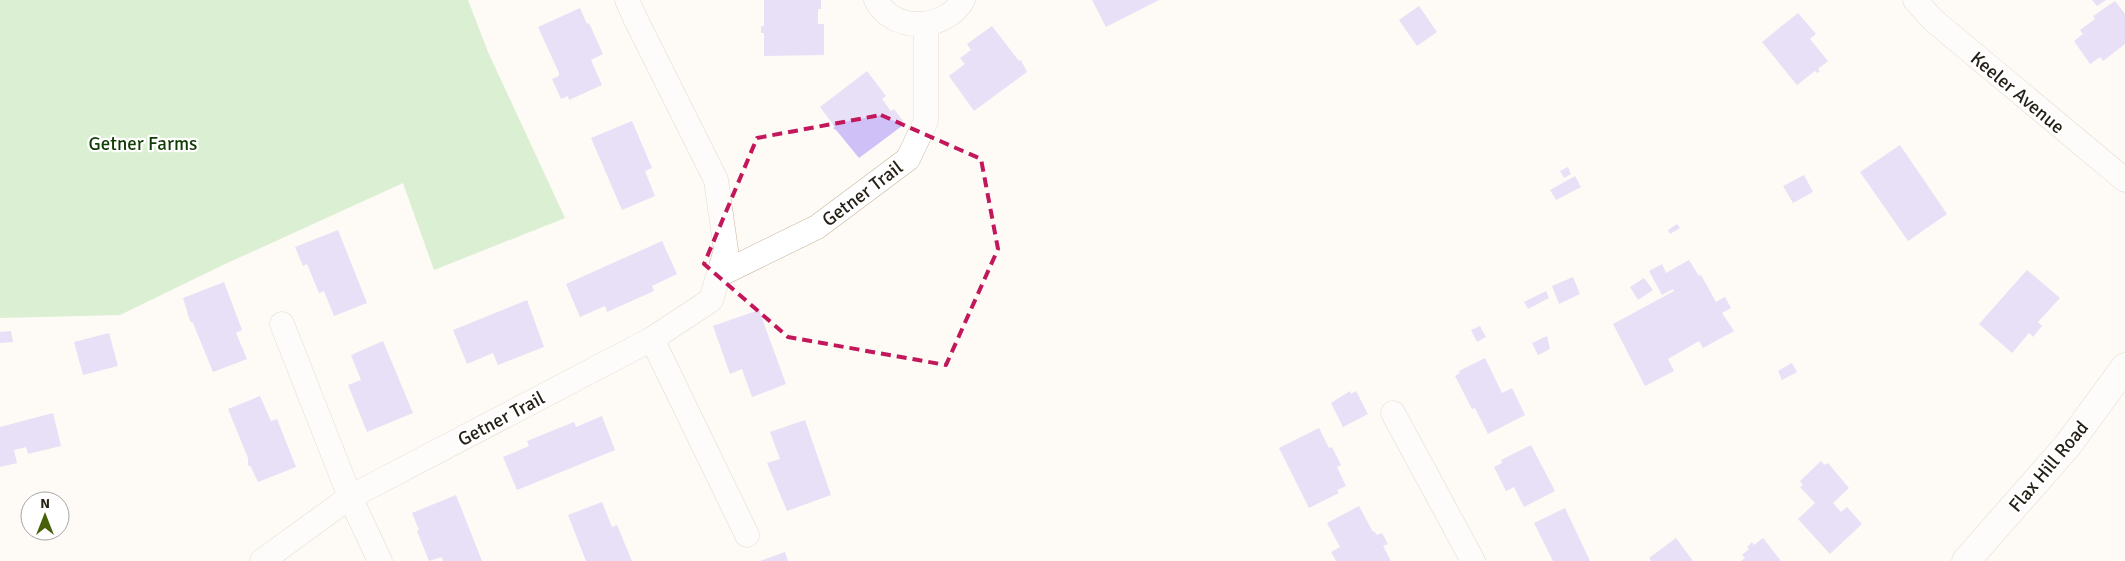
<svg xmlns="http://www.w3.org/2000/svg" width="2125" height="561" viewBox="0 0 2125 561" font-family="Signika,sans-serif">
  <rect width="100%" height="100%" fill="#fefaf5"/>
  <!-- green -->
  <polygon fill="#b2e3a6" points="0,0 468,0 488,52 565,218 434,270 403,183 223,265 120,315 0,318"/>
  <!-- building -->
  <g fill="#cfc1f7">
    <polygon points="764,0 821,0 821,9 818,9 818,24 824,24 824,55 764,56 764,33 761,33 761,26 764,26"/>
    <polygon points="1092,0 1159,0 1106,27"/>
    <polygon points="2092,0 2106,0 2097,6"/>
    <polygon points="2115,1 2125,14 2125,44 2103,61 2100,57 2090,64 2074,41 2083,34 2080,30 2095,19 2093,16"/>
    <polygon points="1419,6 1437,32 1417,46 1399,20"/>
    <polygon points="580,8 587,24 589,23 603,54 591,60 602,85 569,100 568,96 561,99 552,79 559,76 559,73 538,27"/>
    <polygon points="1798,13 1816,34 1810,39 1828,61 1818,69 1820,71 1817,73 1815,71 1797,85 1762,42"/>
    <polygon points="992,26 1019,61 1021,60 1027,72 974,111 949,76 965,64 960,58 971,50 967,44"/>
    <polygon points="867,71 886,96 882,99 891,111 894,109 903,121 900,123 902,126 859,158 837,131 833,128 835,127 820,107"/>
    <polygon points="632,121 652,168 645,171 655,196 622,210 591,138"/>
    <polygon points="1900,145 1947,214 1908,241 1860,172"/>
    <polygon points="1568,167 1571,174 1564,178 1560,171"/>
    <polygon points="1804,175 1813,192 1793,203 1783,186"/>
    <polygon points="1575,176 1581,187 1556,200 1550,190"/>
    <polygon points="1677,224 1680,228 1670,234 1668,230"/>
    <polygon points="338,230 367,303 334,316 324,291 319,293 307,264 303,266 295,247"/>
    <polygon points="662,241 677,274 652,286 654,291 607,312 605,306 580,317 566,284"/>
    <polygon points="1689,260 1699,276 1701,275 1716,302 1725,297 1731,308 1722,313 1734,331 1703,348 1699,341 1668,359 1674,371 1645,386 1613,324 1674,291 1673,289 1662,295 1649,271 1662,264 1666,273"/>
    <polygon points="2027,270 2060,298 2038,322 2042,326 2033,337 2029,333 2012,353 1979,324"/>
    <polygon points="1573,277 1580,294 1559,304 1552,286"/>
    <polygon points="1644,278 1653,290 1638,300 1630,287"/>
    <polygon points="224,282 242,330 236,333 247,359 213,372 193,323 190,321 183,298"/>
    <polygon points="1546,291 1549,298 1528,309 1524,302"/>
    <polygon points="527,300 544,347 498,365 493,353 467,364 453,330"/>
    <polygon points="759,310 786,384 752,397 742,369 730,374 713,326"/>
    <polygon points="1480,326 1486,337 1477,342 1471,330"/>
    <polygon points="11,331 13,342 0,343 0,332"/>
    <polygon points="109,333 118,366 83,375 74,342"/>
    <polygon points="1547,336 1550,349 1538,355 1532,343"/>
    <polygon points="383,341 413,413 367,432 348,385 361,380 351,355"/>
    <polygon points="1485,358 1502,393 1512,388 1525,415 1488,434 1475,408 1472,409 1455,376 1460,373 1459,371"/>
    <polygon points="1792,363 1797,372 1782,380 1778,371"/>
    <polygon points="1350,391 1351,394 1356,391 1368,414 1343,427 1331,403"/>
    <polygon points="260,396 271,421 277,419 296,467 258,482 251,467 248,465 248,458 228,409"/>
    <polygon points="53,413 61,446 28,454 26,447 14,450 17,463 0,467 0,427"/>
    <polygon points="602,416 615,450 517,490 503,457 529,446 527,441 574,422 576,427"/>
    <polygon points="805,420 831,495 787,511 767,463 780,459 770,432"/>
    <polygon points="1319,428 1329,448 1332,447 1341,465 1337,467 1346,486 1337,490 1339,493 1309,508 1279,448"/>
    <polygon points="1531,445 1555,491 1524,507 1514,487 1506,491 1494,467 1502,463 1501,460"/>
    <polygon points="1821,461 1825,465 1828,463 1849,488 1833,503 1841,512 1847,507 1862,524 1830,554 1798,519 1815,503 1800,487 1803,485 1800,481"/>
    <polygon points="456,495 482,561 443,561 442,557 429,561 417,531 419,530 412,513"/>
    <polygon points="602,502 612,527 617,525 632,561 586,561 568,515"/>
    <polygon points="1359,506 1373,532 1374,531 1377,535 1382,533 1388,544 1383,546 1391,561 1336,561 1331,552 1340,547 1327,523"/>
    <polygon points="1565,508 1590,561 1553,561 1534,523"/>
    <polygon points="1676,538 1693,561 1651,561 1649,558"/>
    <polygon points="1763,538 1781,561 1741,561 1745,558 1742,555 1749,549 1747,547 1752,542 1754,545"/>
    <polygon points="785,552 788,561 760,561"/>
  </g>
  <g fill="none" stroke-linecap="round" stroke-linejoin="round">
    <defs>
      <g id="minor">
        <path d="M876 0C893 33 945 31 963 0"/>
        <polyline points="1915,0 1933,20 2125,180"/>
        <polyline points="719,275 817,227 908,159 926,121 926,24"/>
        <polyline points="282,324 350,497 380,561"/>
        <polyline points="652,339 747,535"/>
        <polyline points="1393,413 1473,561"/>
        <polyline points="262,561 350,497 652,339 711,300 726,250 716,180 635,18 627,0"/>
      </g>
      <polyline id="secondary" points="1966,561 2068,445 2125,367"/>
    </defs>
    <!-- minor casing -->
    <use href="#minor" stroke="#c7b49c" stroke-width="25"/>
    <!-- secondary casing -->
    <use href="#secondary" stroke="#c7b49c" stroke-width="29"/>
    <!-- minor -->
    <use href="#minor" stroke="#fff" stroke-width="24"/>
    <!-- secondary -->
    <use href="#secondary" stroke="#fff" stroke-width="28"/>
  </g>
  <!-- marked area -->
  <path d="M0 0H2125V561H0ZM881 115 981 159 998 249 946 365 788 337 704 264 757 138Z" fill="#fefaf5" fill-opacity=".55" fill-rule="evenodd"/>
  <path fill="none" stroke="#c2185b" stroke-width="4" stroke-dasharray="10 6" stroke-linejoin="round" d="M881 115 981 159 998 249 946 365 788 337 704 264 757 138Z"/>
  <g text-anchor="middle" stroke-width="4.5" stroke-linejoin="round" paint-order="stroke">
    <!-- street labels -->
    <g font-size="19" fill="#261f16" stroke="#fff">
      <text transform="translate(2018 92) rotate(40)" y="7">Keeler Avenue</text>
      <text transform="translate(862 193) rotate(-37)" y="7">Getner Trail</text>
      <text transform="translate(501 418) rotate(-28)" y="7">Getner Trail</text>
      <text transform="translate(2048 466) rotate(-50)" y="7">Flax Hill Road</text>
    </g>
    <!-- park labels -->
    <g font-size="19" fill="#123c05" stroke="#fff">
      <text x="143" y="150">Getner Farms</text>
    </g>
  </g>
  <!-- north arrow -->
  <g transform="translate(45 516)"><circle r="24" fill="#ffffff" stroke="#a8a5a2"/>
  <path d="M0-4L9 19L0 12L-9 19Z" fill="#49600b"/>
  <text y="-8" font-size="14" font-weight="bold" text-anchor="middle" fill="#261f16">N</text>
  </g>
</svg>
